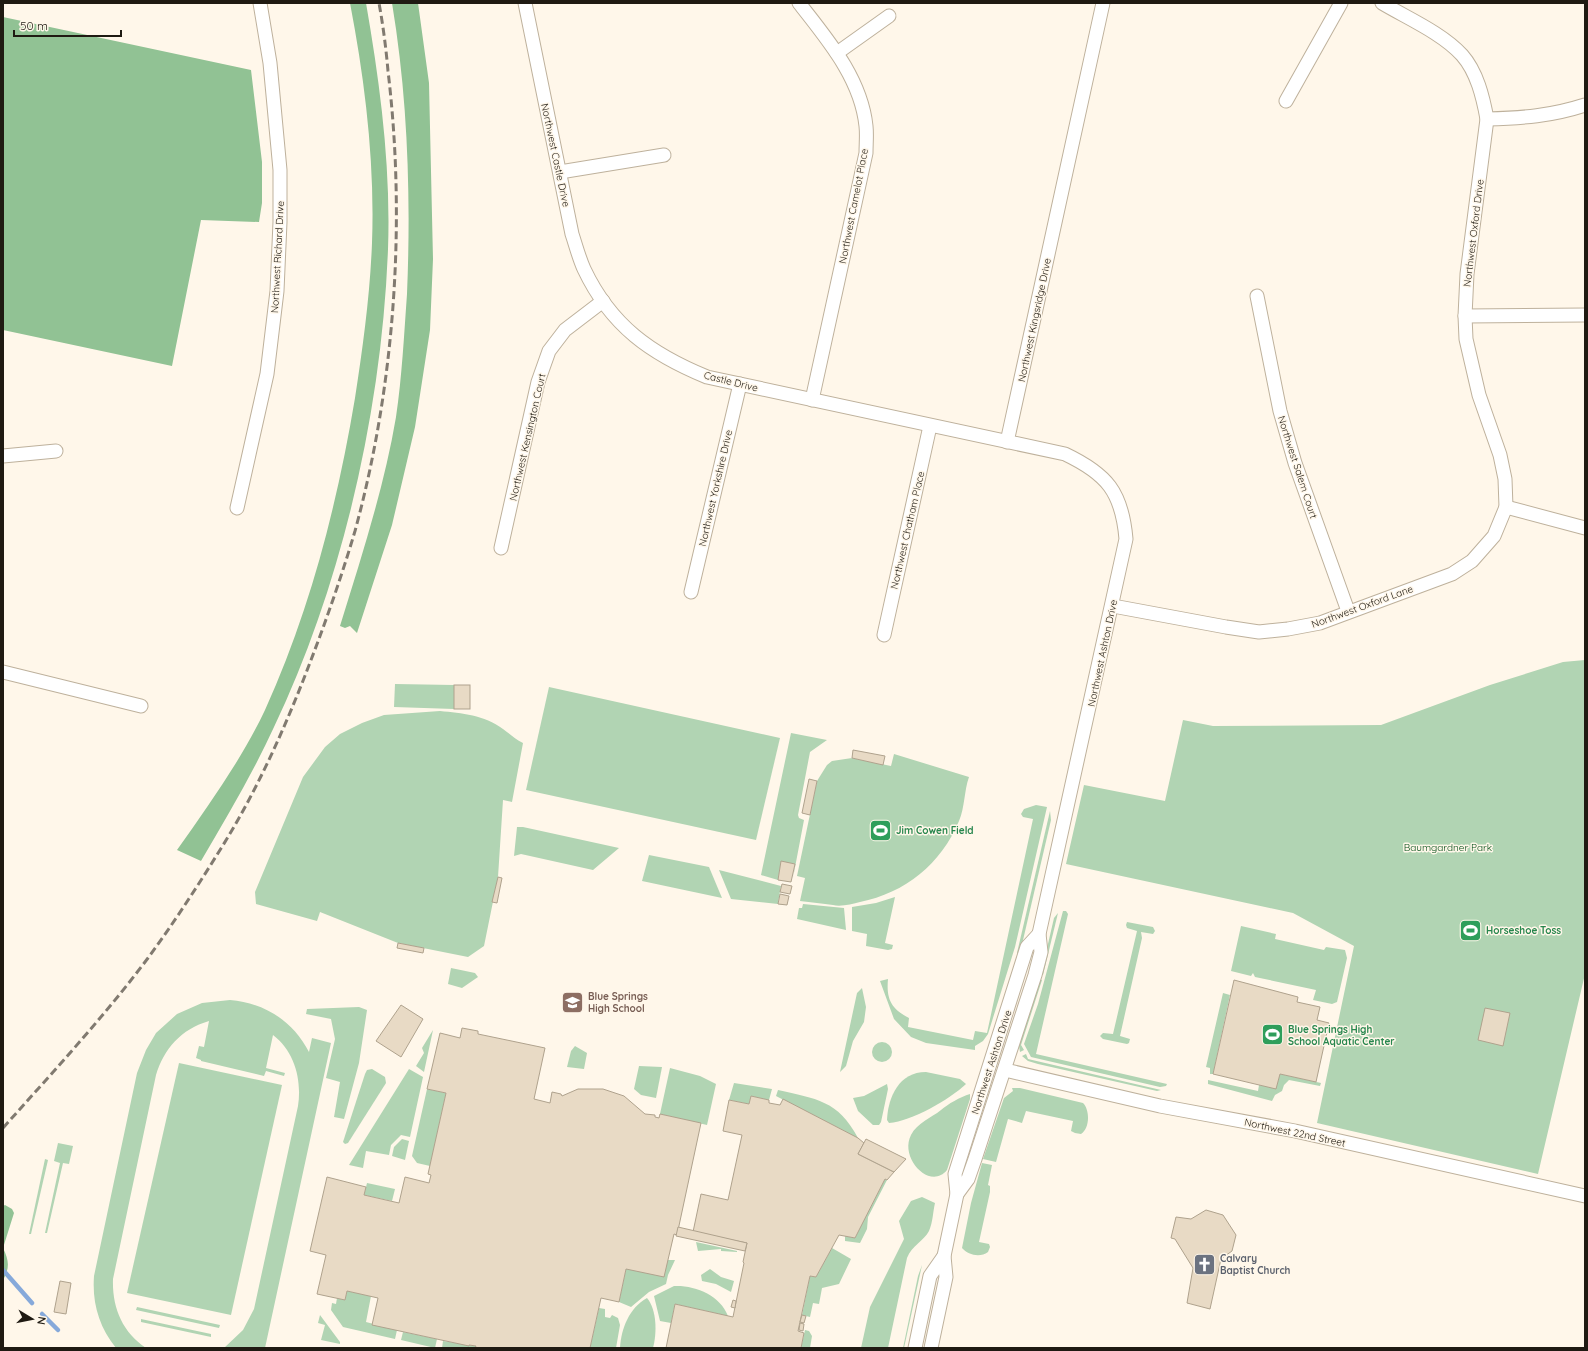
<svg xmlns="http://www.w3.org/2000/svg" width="1588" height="1351" viewBox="0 0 1588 1351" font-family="Quicksand,sans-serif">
  <rect width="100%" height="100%" fill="#fff7ea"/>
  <!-- green -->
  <g fill="#b1d4b3">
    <polygon points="1585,660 1585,974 1538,1174 1317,1123 1354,946 1293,913 1066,864 1084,785 1165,801 1183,720 1213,726 1381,725 1490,685 1563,662"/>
    <polygon points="395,684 454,685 454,709 394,707"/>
    <polygon points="549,687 780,738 756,840 526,790"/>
    <path d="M440 711C462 713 484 715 503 729 510 734 515 739 523 743L512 802 503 800 498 877 484 946 468 957 398 943 320 912 317 921 256 904 255 892 303 777 325 747 340 734 362 723 384 715Z"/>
    <polygon points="791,733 827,740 810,752 798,815 799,818 804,820 793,878 795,864 781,862 778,880 761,875"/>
    <path d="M894 754 969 777C964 791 965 807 959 821 941 864 905 893 860 902 852 904 841 907 833 905 823 904 811 902 800 901L805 878 797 876 817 781 827 765 832 761 852 758 891 766Z"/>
    <path d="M1036 805 1047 807 1015 947 988 1034 983 1041 975 1046V1050L926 1043 911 1037 894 1019 880 981 888 979C886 1000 892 1009 909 1018L908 1027 973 1040 975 1031 987 1033 1033 819 1023 817 1021 814 1024 809Z"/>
    <polygon points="1050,811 1051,820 1020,953 1017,953"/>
    <polygon points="517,827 523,827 619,848 593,870 521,854 514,856"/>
    <polygon points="649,855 709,867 722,898 642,881"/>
    <polygon points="719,870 781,886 778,903 787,905 731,899"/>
    <polygon points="895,897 885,943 893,945 892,949 888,950 866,946 867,934 852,931 852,907 876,903"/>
    <polygon points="803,904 844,908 846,930 797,919 799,908 802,908"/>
    <polygon points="1063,911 1066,911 1068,914 1036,1054 1167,1084 1166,1086 1160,1087 1031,1057 1024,1044 1038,1004"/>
    <polygon points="1058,913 1043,975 1041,974 1054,918"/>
    <polygon points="1127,922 1153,927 1155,931 1153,934 1141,932 1142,938 1120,1036 1130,1039 1129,1043 1127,1044 1103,1039 1100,1036 1103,1033 1113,1034 1137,931 1127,928 1126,925"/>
    <polygon points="1241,926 1276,934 1275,939 1324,950 1326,947 1345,950 1347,958 1337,1002 1332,1004 1313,1000 1316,990 1255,977 1253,973 1251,976 1231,971"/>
    <polygon points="451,968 475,973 478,977 462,988 448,984"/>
    <polygon points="1039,979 1042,980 1021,1045 1024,1050 1020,1052 1019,1046"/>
    <polygon points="862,988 866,1007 864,1022 853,1041 846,1066 840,1072 857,993"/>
    <polygon points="1223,993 1230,995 1213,1074 1210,1074 1210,1068 1206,1067"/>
    <path d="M230 1000C265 1003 293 1021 309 1052L312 1038 331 1043 265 1348H224L243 1330 254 1309 298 1106C302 1080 295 1052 273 1035L266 1068 285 1073 284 1076 266 1071 264 1076 201 1061V1060L196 1058 199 1046 204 1047 209 1021C181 1029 164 1049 156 1075L113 1279C112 1307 122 1332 146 1348H116C99 1327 92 1303 94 1276L137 1073 146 1050 156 1033 177 1014 202 1003Z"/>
    <polygon points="359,1007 367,1010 359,1063 344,1119 334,1117 340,1082 326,1078 335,1039 331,1019 306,1014 307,1009"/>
    <polygon points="433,1030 424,1072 416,1066 424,1053 422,1048"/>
    <circle cx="882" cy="1052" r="10"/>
    <polygon points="575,1046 587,1053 584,1069 567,1067 571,1051"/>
    <polygon points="1026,1054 1028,1059 1161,1090 1157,1091 1038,1064 1028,1061 1022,1056"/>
    <polygon points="179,1063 282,1085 231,1315 127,1293"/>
    <polygon points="639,1066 662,1067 656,1098 641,1095 634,1089"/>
    <polygon points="670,1068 700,1076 716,1084 707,1125 660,1114"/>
    <polygon points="372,1069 385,1077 386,1083 348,1143 345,1144 343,1142 365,1074 367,1070"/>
    <polygon points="409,1069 423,1077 410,1137 401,1135 391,1145 389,1155 366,1151 363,1168 349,1165"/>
    <path d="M926 1072 960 1079 966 1084C949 1100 912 1121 889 1123L887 1120C888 1097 899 1072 926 1072Z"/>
    <polygon points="1280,1074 1321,1083 1320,1086 1289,1080 1284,1085 1282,1091 1275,1095 1272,1101 1208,1084 1208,1080 1258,1091 1259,1085 1276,1088"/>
    <polygon points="734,1083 772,1089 769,1100 751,1096 749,1104 729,1100"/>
    <polygon points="887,1084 888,1089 881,1122 879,1125 873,1125 858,1111 853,1098 864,1096"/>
    <path d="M1012 1088H1020L1083 1103C1090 1110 1090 1128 1081 1134L1075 1133 1071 1131 1073 1121 1026 1111 1022 1123 1008 1119 996 1162 983 1159 1004 1098 1013 1091Z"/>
    <polygon points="427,1089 446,1093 430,1166 417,1163 412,1156"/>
    <path d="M778 1090C816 1099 838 1100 858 1138L776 1096Z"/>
    <path d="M970 1094V1099L947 1170C930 1191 899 1158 911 1135 917 1123 931 1118 941 1110 948 1104 960 1097 970 1094Z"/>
    <polygon points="402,1139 409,1141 405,1160 392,1156 394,1147"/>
    <polygon points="58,1143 73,1146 69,1164 63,1163 47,1233 45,1233 60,1163 54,1161"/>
    <polygon points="45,1159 48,1160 31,1234 29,1234"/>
    <path d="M982 1163 992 1165 988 1185 990 1186V1192L979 1242 989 1244 990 1247 988 1252C980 1258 968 1255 962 1248L971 1203Z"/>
    <polygon points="885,1179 887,1180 868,1217 867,1229 860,1243 845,1241 845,1236 855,1238"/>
    <polygon points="367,1183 395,1189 392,1201 364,1195"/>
    <path d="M922 1197 935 1203C933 1211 933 1222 929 1231 924 1241 912 1245 907 1258L888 1348H861L870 1307 904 1239 899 1221 911 1201Z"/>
    <polygon points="696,1242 737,1251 737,1252 721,1251 721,1249 698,1251"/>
    <polygon points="832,1248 851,1259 839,1284 822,1288 819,1304 813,1303 810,1317 802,1315 810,1276 816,1277"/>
    <polygon points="668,1260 675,1260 668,1275 666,1284 649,1292 631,1307 619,1302 626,1269"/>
    <polygon points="922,1265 904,1348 903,1348 918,1276"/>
    <polygon points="710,1269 721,1277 734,1281 731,1292 716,1284 702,1281 701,1275"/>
    <path d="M674 1286C695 1285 720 1295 728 1316L675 1304 671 1323 660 1321 654 1296Z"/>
    <polygon points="347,1291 371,1296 366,1322 397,1330 395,1339 343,1327 331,1310 332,1303 336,1304 337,1298 345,1300"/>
    <path d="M647 1298C657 1310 657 1333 653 1348H620C621 1329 629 1308 647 1298Z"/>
    <polygon points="137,1307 220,1325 219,1328 136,1310"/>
    <polygon points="599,1308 605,1309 605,1317 610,1318 612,1315 618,1318 620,1325 616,1348 590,1348"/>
    <polygon points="320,1315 340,1342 340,1344 321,1340 325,1325 318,1323"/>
    <polygon points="141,1319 211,1334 211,1337 141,1322"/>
    <polygon points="805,1330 809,1331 812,1336 810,1348 801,1348"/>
    <polygon points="403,1332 437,1339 435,1348 401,1340"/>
    <polygon points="443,1341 476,1346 475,1348 442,1348"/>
  </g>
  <!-- forest -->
  <g fill="#91c294">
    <path d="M350 3H366C380 84 391 166 388 249 382 408 343 582 274 727 253 773 227 817 201 861L177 850C208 806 242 759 265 710 310 611 337 505 355 398 363 346 370 295 372 243 375 163 365 81 350 3Z"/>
    <path d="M392 3H418L429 83 433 259 430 330 415 427 392 525 357 633 350 626 345 628 340 626C361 558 384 488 396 417 402 377 404 335 407 294 411 197 408 99 392 3Z"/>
    <polygon points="3,17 251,70 262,162 262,203 259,222 201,220 172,366 3,330"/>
    <path d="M5 1205 12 1209 14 1213 3 1248C9 1260 10 1268 3 1280V1206Z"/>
  </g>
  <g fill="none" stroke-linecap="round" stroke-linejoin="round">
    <!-- stream -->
    <g stroke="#86a9da" stroke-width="4.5">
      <polyline points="3,1270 32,1303"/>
      <polyline points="42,1314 58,1330"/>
    </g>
  </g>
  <!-- building -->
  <g fill="#e8dac5" stroke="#afa28d">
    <rect x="454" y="685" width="16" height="24"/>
    <polygon points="853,750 885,756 883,765 852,758"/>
    <polygon points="809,779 817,781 810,815 802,813"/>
    <polygon points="781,861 795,864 791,882 778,880"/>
    <polygon points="498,877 502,878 497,903 492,902"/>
    <polygon points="782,884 792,886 790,894 780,892"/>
    <polygon points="780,894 789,896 787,905 778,904"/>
    <polygon points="398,943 424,948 423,953 397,948"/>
    <polygon points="1234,980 1298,997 1297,1002 1320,1007 1317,1020 1329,1023 1316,1082 1280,1074 1276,1089 1213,1074"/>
    <polygon points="401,1005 423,1019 401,1057 376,1041"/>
    <polygon points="1485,1008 1510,1013 1503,1046 1478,1040"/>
    <polygon points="462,1028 478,1031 478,1034 545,1048 534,1099 550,1103 552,1092 561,1094 562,1096 578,1089 603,1089 624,1096 645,1114 655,1115 655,1117 659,1118 660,1114 701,1123 677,1235 674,1234 664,1277 626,1269 619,1302 601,1298 590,1348 475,1348 476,1346 469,1345 469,1346 372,1325 378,1298 347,1291 345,1300 317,1294 326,1255 310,1251 327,1177 366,1187 364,1195 399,1203 405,1177 429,1183 431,1175 428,1174 446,1093 427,1089 440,1033 460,1038"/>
    <polygon points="751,1096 769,1100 769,1103 780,1105 783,1099 858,1138 864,1143 858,1154 894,1172 887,1180 885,1179 855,1238 839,1235 816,1277 810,1276 798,1331 804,1333 801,1348 666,1348 675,1304 733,1317 744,1263 743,1262 747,1243 693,1232 701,1194 728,1200 742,1135 723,1131 729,1100 749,1104"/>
    <polygon points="866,1139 906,1159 894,1172 858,1154"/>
    <polygon points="1206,1210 1223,1215 1236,1235 1232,1251 1221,1259 1210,1309 1187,1303 1193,1268 1175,1239 1171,1238 1176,1217 1191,1219"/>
    <polygon points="678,1227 747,1243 745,1251 676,1236"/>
    <polygon points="60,1281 71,1283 66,1314 54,1312"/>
    <polygon points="733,1300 736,1301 735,1308 731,1307"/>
    <polygon points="802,1315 806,1316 804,1323 800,1322"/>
    <polygon points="800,1323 804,1324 803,1331 799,1330"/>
  </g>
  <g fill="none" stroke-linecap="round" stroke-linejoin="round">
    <defs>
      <g id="minor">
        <path d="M525 3 572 234C576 246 579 258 584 269 611 326 651 354 707 377L1065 454C1107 474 1122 492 1126 539L1039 934 1041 952 1035 975 975 1159 968 1179 957 1194"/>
        <path d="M799 3C827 39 861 78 866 126 867 135 866 144 866 153L812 400"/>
        <polyline points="837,53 889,16"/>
        <polyline points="1286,101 1341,3"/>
        <path d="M1487 119C1523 118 1551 116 1585 105"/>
        <polyline points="560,172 664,155"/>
        <polyline points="1257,296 1280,411 1295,463 1348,611"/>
        <polyline points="1465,316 1585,315"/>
        <polyline points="1007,442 1103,3"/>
        <polyline points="3,456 56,451"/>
        <polyline points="1506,507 1585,528"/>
        <polyline points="237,508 267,374 277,291 280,222 280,170 270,63 260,3"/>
        <polyline points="501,548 538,382 549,351 565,330 603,301"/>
        <polyline points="691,592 740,384"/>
        <path d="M1113 606 1226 627 1259 632 1288 629 1320 623 1452 574 1472 561 1494 536 1506 507 1505 479 1500 455 1479 395 1466 339 1465 316 1467 274 1487 119C1483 97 1477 72 1462 55 1442 33 1407 18 1382 3"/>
        <polyline points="884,635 930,426"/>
        <polyline points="3,672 141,706"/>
        <polyline points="1005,1070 1160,1106 1295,1131 1585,1196"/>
        <polyline points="915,1348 930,1276 944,1256"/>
        <polyline points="931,1348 946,1277 944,1256 957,1194 955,1174 1027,947 1039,934"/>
      </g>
    </defs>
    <!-- minor casing -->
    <use href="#minor" stroke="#beb19c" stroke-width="15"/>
    <!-- minor -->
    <use href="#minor" stroke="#fff" stroke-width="13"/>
    <!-- rail -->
    <path stroke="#817a70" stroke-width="3" stroke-dasharray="8 4" stroke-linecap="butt" d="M3 1128C52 1073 103 1018 148 958 173 924 197 887 220 850 257 791 286 726 311 660 327 618 342 575 355 531 395 385 406 221 388 71 386 48 383 25 379 3"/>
  </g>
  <!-- icons -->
  <defs>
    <symbol id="stadium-square" viewBox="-11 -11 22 22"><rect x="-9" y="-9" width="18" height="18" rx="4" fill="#2e9e5b" stroke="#fff7ea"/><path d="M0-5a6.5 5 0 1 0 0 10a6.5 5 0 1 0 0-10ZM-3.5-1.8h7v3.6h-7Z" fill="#fff"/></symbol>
    <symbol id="school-square" viewBox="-11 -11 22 22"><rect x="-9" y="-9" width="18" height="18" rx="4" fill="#8d6e63" stroke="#fff7ea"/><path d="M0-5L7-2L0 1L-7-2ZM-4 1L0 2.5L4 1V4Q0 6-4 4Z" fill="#fff"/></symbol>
    <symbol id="church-square" viewBox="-11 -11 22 22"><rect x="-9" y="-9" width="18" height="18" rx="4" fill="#6b7280" stroke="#fff7ea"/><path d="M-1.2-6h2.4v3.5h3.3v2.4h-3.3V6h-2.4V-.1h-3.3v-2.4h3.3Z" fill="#fff"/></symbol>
  </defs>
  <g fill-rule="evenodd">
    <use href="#stadium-square" x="868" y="818" width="25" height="25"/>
    <use href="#stadium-square" x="1458" y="918" width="25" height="25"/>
    <use href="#school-square" x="560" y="990" width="25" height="25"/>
    <use href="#stadium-square" x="1260" y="1022" width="25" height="25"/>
    <use href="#church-square" x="1192" y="1252" width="25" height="25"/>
  </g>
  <g text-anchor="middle" stroke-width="3" stroke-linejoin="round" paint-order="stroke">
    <!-- street labels -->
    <g font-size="10" fill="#1f1a12" stroke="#fff7ea">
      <text transform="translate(556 155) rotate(78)" y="4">Northwest Castle Drive</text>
      <text transform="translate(853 206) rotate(-79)" y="4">Northwest Camelot Place</text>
      <text transform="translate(1473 233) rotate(-83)" y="4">Northwest Oxford Drive</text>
      <text transform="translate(277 257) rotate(-87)" y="4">Northwest Richard Drive</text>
      <text transform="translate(1034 320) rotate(-78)" y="4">Northwest Kingsridge Drive</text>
      <text transform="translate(731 381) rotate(14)" y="4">Castle Drive</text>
      <text transform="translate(527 437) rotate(-77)" y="4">Northwest Kensington Court</text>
      <text transform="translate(1298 467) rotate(72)" y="4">Northwest Salem Court</text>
      <text transform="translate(715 488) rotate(-77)" y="4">Northwest Yorkshire Drive</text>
      <text transform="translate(907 530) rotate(-77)" y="4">Northwest Chatham Place</text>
      <text transform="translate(1362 606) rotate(-20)" y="4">Northwest Oxford Lane</text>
      <text transform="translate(1102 653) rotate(-78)" y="4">Northwest Ashton Drive</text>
      <text transform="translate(991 1062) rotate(-72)" y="4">Northwest Ashton Drive</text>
      <text transform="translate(1295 1132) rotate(12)" y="4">Northwest 22nd Street</text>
    </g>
    <!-- leisure labels -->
    <g font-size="10" font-weight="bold" fill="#27864d" stroke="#fff7ea" text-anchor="start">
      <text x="896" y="834">Jim Cowen Field</text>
      <text x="1486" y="934">Horseshoe Toss</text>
      <text x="1288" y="1033">Blue Springs High<tspan x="1288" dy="12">School Aquatic Center</tspan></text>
    </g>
    <!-- park labels -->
    <g font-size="10" fill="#004d14" stroke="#fff7ea">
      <text x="1448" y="851">Baumgardner Park</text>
    </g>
    <!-- education labels -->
    <g font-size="10" font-weight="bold" fill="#785e54" stroke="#fff7ea" text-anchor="start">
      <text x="588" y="1000">Blue Springs<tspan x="588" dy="12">High School</tspan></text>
    </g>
    <!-- worship labels -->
    <g font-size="10" font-weight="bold" fill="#5b616d" stroke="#fff7ea" text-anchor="start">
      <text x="1220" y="1262">Calvary<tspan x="1220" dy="12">Baptist Church</tspan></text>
    </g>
  </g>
  <!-- border -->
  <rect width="1588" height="1351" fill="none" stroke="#1f1a12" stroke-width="8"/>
  <!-- north arrow -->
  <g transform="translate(32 1319) rotate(100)" stroke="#fff7ea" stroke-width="3" paint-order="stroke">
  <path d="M0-3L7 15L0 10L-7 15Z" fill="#1f1a12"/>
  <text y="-6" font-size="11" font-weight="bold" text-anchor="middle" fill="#1f1a12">N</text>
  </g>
  <!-- scale -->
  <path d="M14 30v6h107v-6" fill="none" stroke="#1f1a12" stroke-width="2"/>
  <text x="20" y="30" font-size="12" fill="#1f1a12" stroke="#fff7ea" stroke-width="3" paint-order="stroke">50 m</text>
</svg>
